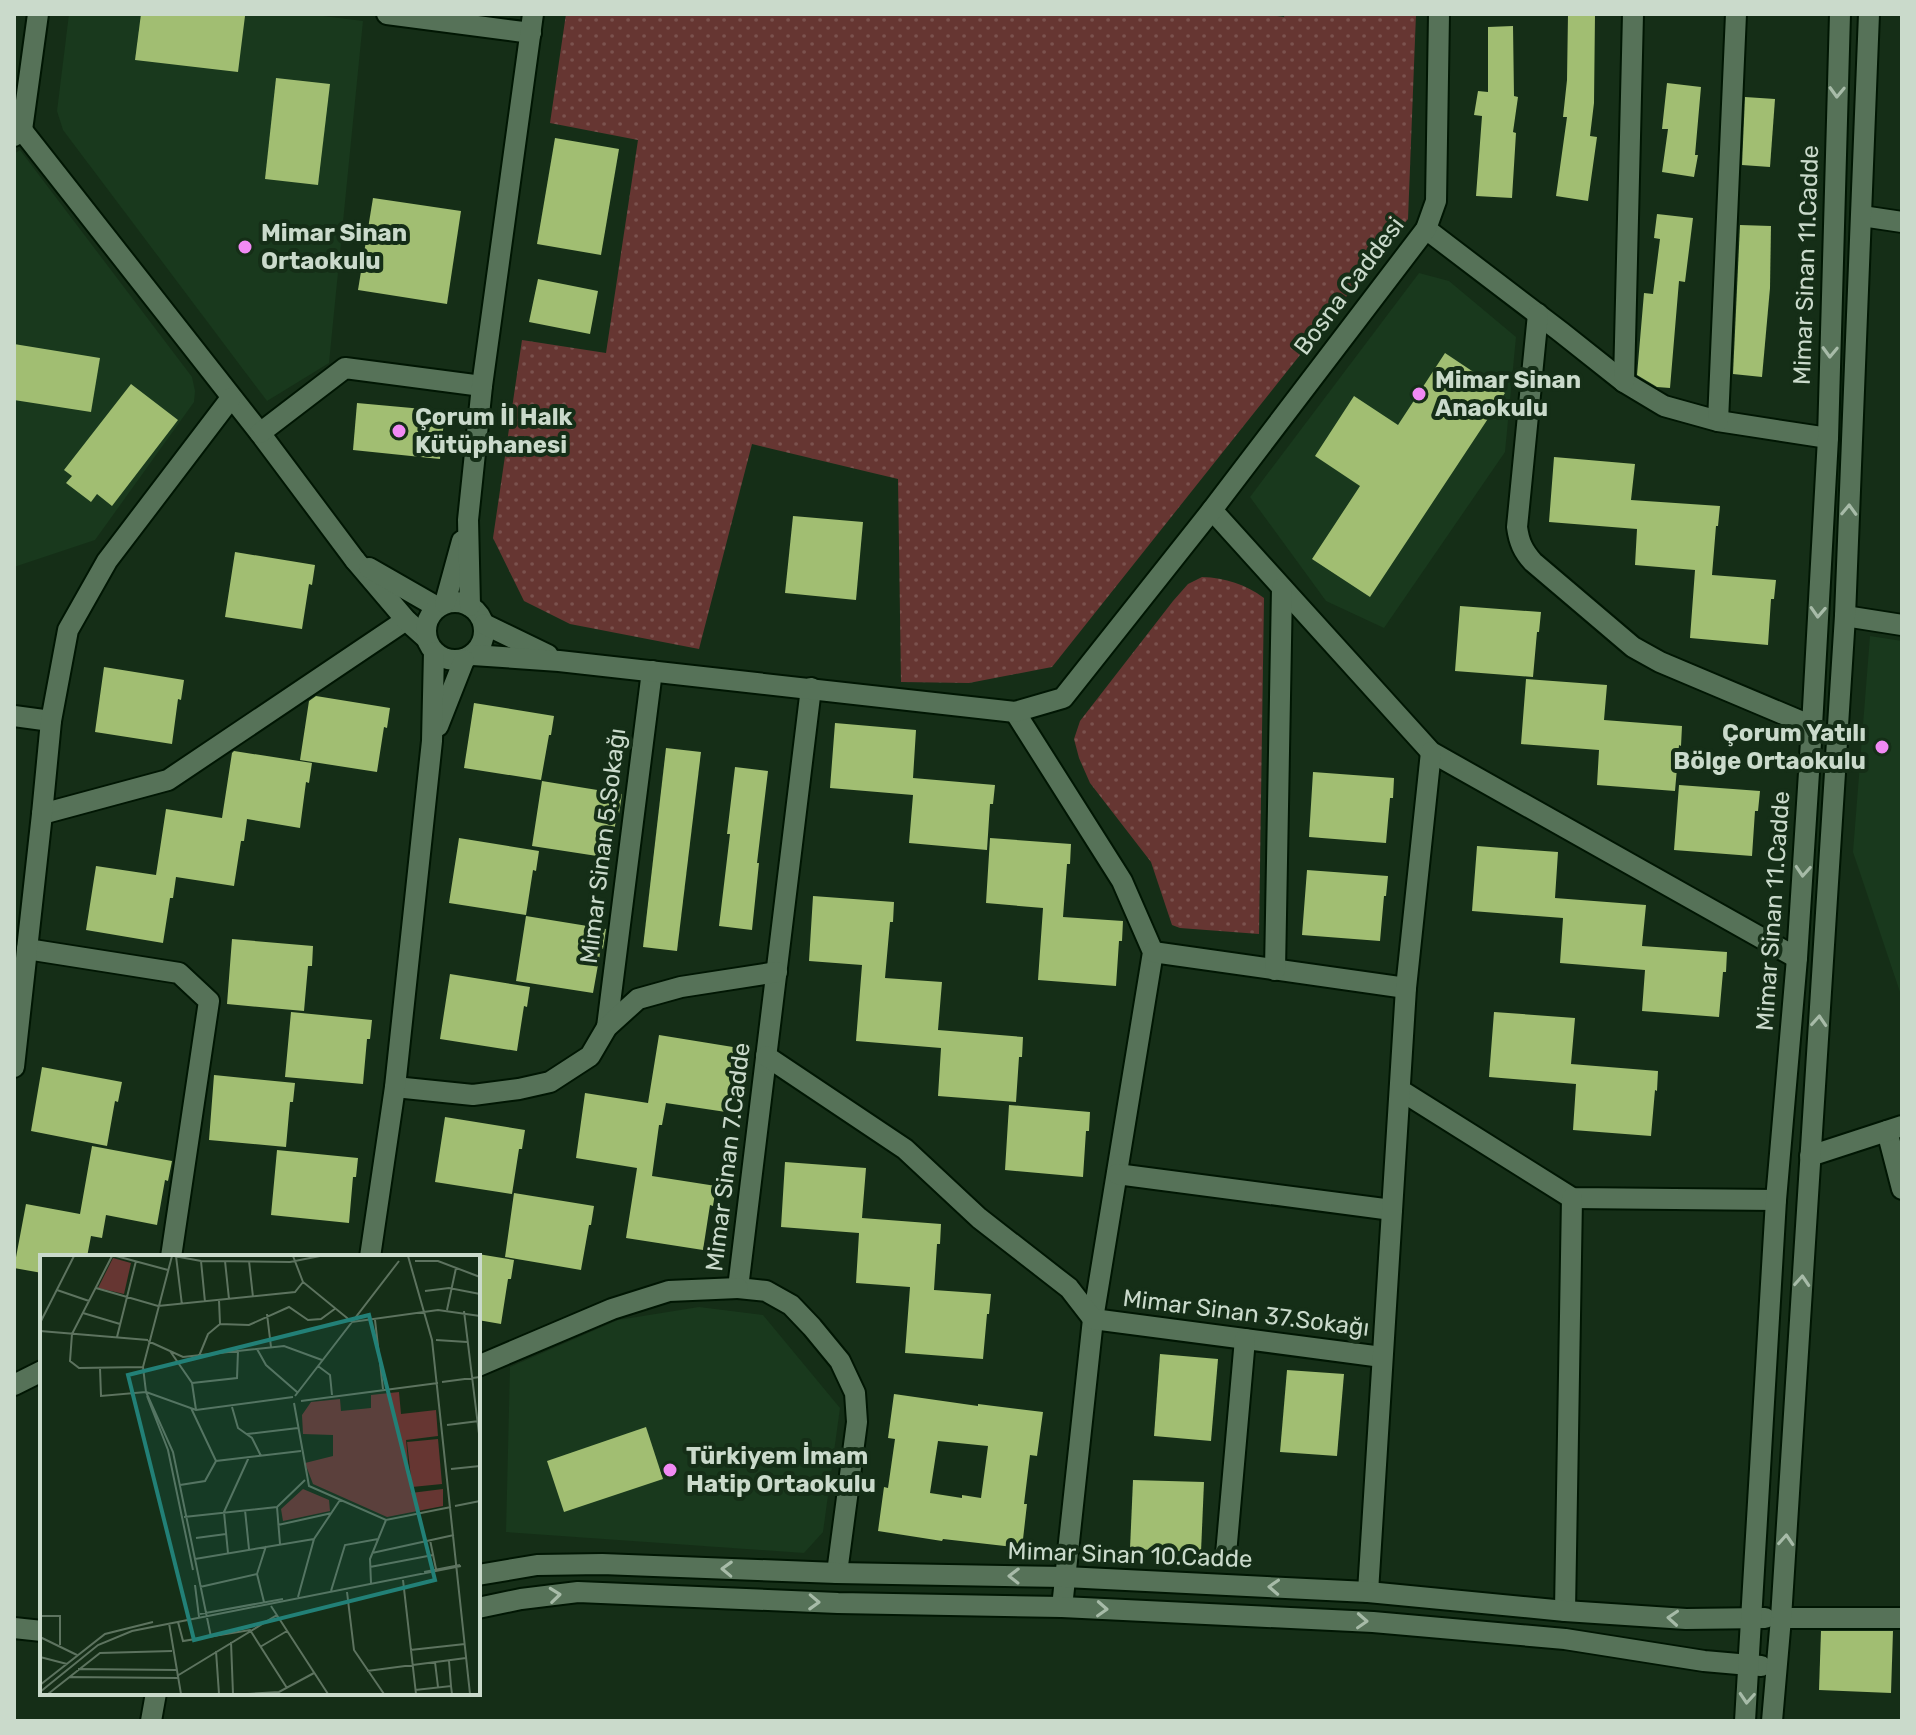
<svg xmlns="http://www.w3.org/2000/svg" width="1916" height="1735" viewBox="0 0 1916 1735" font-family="Rubik,sans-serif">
  <defs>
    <pattern id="park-dots" width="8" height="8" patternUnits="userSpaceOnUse" patternTransform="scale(2)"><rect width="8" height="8" fill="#663632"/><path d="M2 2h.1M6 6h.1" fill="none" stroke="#7b524e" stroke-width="1.8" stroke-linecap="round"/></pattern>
  </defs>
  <rect width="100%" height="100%" fill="#152e17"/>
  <!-- built -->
  <g fill="#19391d">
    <polygon points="69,14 307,14 363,21 329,363 267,401 63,130 57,111"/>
    <polygon points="20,150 192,377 195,391 194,402 95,540 14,567 14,154"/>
    <polygon points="1419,273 1449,281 1516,337 1505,452 1384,628 1326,601 1250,497"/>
    <polygon points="1870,636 1902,641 1902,998 1853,852"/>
    <polygon points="699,1307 763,1315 840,1408 823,1532 804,1553 506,1532 510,1367 618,1320"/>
  </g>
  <!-- park -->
  <g fill="url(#park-dots)">
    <polygon points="566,14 1264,14 1284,17 1285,14 1416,14 1408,219 1052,667 969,683 901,682 898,479 752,444 699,649 570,624 524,601 493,538 522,340 606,353 638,140 550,123"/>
    <path d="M1202 577C1226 578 1245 584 1264 598L1259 934 1180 928 1172 925 1151 862 1090 783 1079 758 1074 739 1080 721 1173 601 1188 584Z"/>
  </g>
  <!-- building -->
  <g fill="#a1be72" fill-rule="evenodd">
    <polygon points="141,14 231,14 245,16 238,72 135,60"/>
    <polygon points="1568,14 1595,14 1594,103 1590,136 1597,137 1588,201 1556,196 1567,117 1563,117 1567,80"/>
    <polygon points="1513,26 1514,96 1518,97 1513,132 1516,133 1512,198 1476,196 1482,116 1474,115 1478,91 1488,92 1488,27"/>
    <polygon points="276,78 330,84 318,185 265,179"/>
    <polygon points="1667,83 1701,87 1695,155 1698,155 1694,177 1662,172 1668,129 1662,129"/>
    <polygon points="1745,97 1775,99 1770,167 1742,165"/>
    <polygon points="555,138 619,149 601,255 537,244"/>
    <polygon points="373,198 461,211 447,304 358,290"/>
    <polygon points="1657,214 1693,218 1685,282 1679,281 1670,388 1657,387 1637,375 1644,293 1653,294 1660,239 1654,238"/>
    <polygon points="1740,225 1771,226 1770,288 1762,377 1733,374"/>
    <polygon points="538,279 598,291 590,334 529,322"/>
    <polygon points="14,344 100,358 91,412 14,400"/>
    <polygon points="1445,353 1505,393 1370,597 1312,559 1360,486 1315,456 1354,396 1398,425"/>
    <polygon points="131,384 178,420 112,506 97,494 91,502 66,483 72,476 64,470"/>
    <polygon points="357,403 445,411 440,459 353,450"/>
    <polygon points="1554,457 1635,464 1631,500 1720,506 1718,526 1716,526 1712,575 1776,580 1774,599 1771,599 1768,645 1690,638 1695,570 1635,565 1637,529 1549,522"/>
    <polygon points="793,516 863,522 856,600 785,593"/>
    <polygon points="235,552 315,565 312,585 309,584 302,629 225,617"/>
    <polygon points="1460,606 1541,612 1539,632 1537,632 1533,677 1455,671"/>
    <polygon points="104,667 184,680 181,700 178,699 172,744 95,732"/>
    <polygon points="1526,679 1607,685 1604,720 1682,726 1681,746 1679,745 1675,791 1597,785 1599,750 1521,744"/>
    <polygon points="316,696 390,708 387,728 384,727 377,772 300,760 309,701"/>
    <polygon points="474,703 554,716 551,735 549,735 541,780 464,768"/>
    <polygon points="835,723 916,730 913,778 995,785 993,804 990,804 987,850 909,843 913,795 830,788"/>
    <polygon points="666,748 701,752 677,951 643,947"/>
    <polygon points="234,751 312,763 309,783 306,782 300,828 247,819 244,841 241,841 234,886 176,877 173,898 170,898 163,943 86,930 96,866 156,875 166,809 222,818 232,753"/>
    <polygon points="735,767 768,771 757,863 759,863 752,930 719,926 730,834 727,834"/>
    <polygon points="1313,772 1394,778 1393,798 1390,798 1386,843 1309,837"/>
    <polygon points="542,781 622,794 619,814 617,813 610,858 532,846"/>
    <polygon points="1679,785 1760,791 1758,811 1755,811 1752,856 1674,850"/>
    <polygon points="459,838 539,851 536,871 533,870 526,915 449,903"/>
    <polygon points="990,838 1071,844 1070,864 1067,864 1063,917 1123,921 1122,941 1119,941 1116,986 1038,980 1043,908 986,903"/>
    <polygon points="1477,846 1558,852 1555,898 1646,905 1642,946 1727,952 1726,972 1723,972 1719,1017 1642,1011 1645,970 1560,963 1563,918 1472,911"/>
    <polygon points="1307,870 1388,876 1386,896 1384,896 1380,941 1302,935"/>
    <polygon points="813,896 894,902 893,922 890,922 885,978 942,982 938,1030 1023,1037 1022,1057 1019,1057 1016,1102 938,1096 941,1048 856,1041 862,965 809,961"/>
    <polygon points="526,916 606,929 603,949 601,948 593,993 516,981"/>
    <polygon points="232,939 313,946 312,966 308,966 304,1011 227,1004"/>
    <polygon points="450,974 530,987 527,1007 524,1006 517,1051 440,1039"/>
    <polygon points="291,1012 372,1020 370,1039 367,1039 363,1084 285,1077"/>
    <polygon points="1494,1012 1575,1018 1571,1064 1658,1071 1657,1091 1655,1090 1651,1136 1573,1130 1576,1084 1489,1077"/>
    <polygon points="659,1035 739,1048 736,1068 733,1067 726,1112 666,1103 662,1125 659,1125 652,1176 716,1186 713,1206 710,1205 703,1250 626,1238 637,1168 576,1158 585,1093 648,1103"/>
    <polygon points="42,1067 122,1082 118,1102 115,1101 107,1146 31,1131"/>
    <polygon points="214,1075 295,1083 293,1102 290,1102 286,1147 209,1140"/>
    <polygon points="1009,1105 1090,1112 1089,1131 1086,1131 1083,1177 1005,1170"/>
    <polygon points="445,1117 525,1130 522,1149 519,1149 512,1194 435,1182"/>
    <polygon points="92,1146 172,1161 168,1181 165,1180 157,1225 106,1215 102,1238 91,1236 87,1257 42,1257 42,1273 14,1268 26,1204 80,1214"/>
    <polygon points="277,1150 358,1158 356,1177 353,1177 349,1223 271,1215"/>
    <polygon points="785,1162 866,1168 862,1218 941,1224 940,1244 937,1244 934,1290 991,1294 989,1314 987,1314 983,1359 905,1353 910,1287 856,1283 859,1233 781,1227"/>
    <polygon points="514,1193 594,1206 591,1225 589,1225 581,1270 505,1257"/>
    <polygon points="478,1254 514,1260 511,1279 508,1279 501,1324 478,1320"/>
    <polygon points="1160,1354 1218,1359 1211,1441 1154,1436"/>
    <polygon points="1287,1370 1344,1374 1337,1456 1280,1452"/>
    <path d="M894 1394 978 1406V1404L1043 1412 1037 1456 1030 1455 1024 1504H1027L1022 1548 943 1539 942 1541 878 1531 884 1487 888 1488 895 1439 888 1438ZM938 1441 988 1446 981 1498 962 1495V1498L930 1493Z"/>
    <polygon points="646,1427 663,1479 564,1512 547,1461"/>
    <polygon points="1133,1480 1204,1482 1201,1552 1130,1549"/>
    <polygon points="1821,1631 1893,1631 1891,1693 1819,1690"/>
  </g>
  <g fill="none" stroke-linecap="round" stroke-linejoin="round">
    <defs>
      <g id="street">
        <polyline points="387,14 531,33"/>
        <polyline points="14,120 260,433 355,560"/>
        <polyline points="1862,216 1902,222"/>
        <polyline points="1426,229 1561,332 1624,382 1664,406 1718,421 1828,438"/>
        <path d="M1538 314 1517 527C1519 542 1523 551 1533 562L1633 647 1660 662 1812 726"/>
        <polyline points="1624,382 1633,14"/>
        <polyline points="1718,421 1736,14"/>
        <polyline points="260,433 345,368 482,386"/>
        <polyline points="1212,510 1431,752 1797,958"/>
        <polyline points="1845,616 1902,625"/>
        <polyline points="811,688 738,1288 766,1291 791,1305 812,1327 840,1361 855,1393 857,1422 837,1573"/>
        <polyline points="1015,712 1122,881 1153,952 1093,1319 1062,1607"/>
        <polyline points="14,716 51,721"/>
        <polyline points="42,814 168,780 406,620"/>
        <polyline points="27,949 179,973 209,1001 171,1257"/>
        <polyline points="1153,952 1406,988"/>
        <polyline points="1275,970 1282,588"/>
        <polyline points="607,1027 652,671"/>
        <polyline points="766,1056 905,1149 979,1218 1069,1288 1093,1319 1382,1357"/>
        <polyline points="14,1067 42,814 51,721 68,630 107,561 231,398"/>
        <polyline points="395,1087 473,1095 519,1089 550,1082 590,1056 607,1027 638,999 681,987 777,972"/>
        <polyline points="1400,1090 1572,1198 1776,1200"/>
        <polyline points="1887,1131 1902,1189"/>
        <polyline points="1810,1156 1902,1126"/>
        <polyline points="1117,1174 1392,1210"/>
        <polyline points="478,1366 612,1309 669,1291 738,1288"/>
        <polyline points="14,1385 42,1371"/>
        <polyline points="1226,1554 1245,1339"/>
        <polyline points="1368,1592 1406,988 1431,752"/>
        <polyline points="1565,1611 1572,1198"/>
        <polyline points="1781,1618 1902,1618"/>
        <polyline points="151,1721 156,1693"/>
      </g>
      <g id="secondary">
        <polyline points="14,136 22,130 38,14"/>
        <polyline points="355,560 406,620 426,638"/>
        <polyline points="369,568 437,607"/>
        <circle cx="455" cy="631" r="29"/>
        <polyline points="445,603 462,541"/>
        <polyline points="470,606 468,520 482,386 533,14"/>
        <polyline points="484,624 548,655"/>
        <polyline points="473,655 559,661 1015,712 1063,698 1212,510 1426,229 1436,201 1439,14"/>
        <polyline points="438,726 464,660"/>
        <polyline points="370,1257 395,1087 432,741 434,652"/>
        <polyline points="478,1575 537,1565 602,1564 837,1573 1065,1577 1368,1592 1565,1611 1686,1619 1765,1618"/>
        <polyline points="478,1608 521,1599 578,1592 838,1603 1062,1607 1373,1622 1565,1639 1704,1661 1761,1666"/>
        <polyline points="14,1628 42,1631"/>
        <polyline points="1745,1721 1776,1200 1797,958 1812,726 1828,438 1840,14"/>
        <polyline points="1772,1721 1781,1618 1845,616 1869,14"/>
      </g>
    </defs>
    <!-- street casing -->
    <use href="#street" stroke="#001603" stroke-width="24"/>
    <!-- secondary casing -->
    <use href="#secondary" stroke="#001603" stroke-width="24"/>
    <!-- street -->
    <use href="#street" stroke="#567258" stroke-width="20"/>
    <!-- secondary -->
    <use href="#secondary" stroke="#567258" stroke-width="20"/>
  </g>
  <!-- one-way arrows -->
  <defs><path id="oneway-chevron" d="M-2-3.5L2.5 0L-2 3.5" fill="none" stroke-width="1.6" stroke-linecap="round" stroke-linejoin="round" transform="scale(2)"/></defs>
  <g stroke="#a7bba8">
    <use href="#oneway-chevron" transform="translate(1837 92) rotate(92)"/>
    <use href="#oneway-chevron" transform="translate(1830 352) rotate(92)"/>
    <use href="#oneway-chevron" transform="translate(1849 510) rotate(-88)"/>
    <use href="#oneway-chevron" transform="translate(1818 612) rotate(93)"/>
    <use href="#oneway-chevron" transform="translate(1803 871) rotate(94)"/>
    <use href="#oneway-chevron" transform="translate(1819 1021) rotate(-86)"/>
    <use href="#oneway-chevron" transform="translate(1802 1281) rotate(-86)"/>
    <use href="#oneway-chevron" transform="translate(1786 1540) rotate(-86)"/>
    <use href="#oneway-chevron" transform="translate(727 1569) rotate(-178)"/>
    <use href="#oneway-chevron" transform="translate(1014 1576) rotate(-179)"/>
    <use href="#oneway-chevron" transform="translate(1274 1587) rotate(-177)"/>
    <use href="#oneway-chevron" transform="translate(555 1595) rotate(-6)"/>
    <use href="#oneway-chevron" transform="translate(814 1602) rotate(2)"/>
    <use href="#oneway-chevron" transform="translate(1102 1609) rotate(3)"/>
    <use href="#oneway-chevron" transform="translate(1673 1618) rotate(-176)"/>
    <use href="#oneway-chevron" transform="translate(1362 1621) rotate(3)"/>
    <use href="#oneway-chevron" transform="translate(1747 1698) rotate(94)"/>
  </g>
  <!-- markers -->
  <g fill="#f18af4" stroke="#152e17" stroke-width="3">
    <circle cx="245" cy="247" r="8"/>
    <circle cx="1419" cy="394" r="8"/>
    <circle cx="399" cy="431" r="8"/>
    <circle cx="1882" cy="747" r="8"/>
    <circle cx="670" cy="1470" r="8"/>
  </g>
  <g text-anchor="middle" stroke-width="8" stroke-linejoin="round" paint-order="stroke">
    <!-- poi labels -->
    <g font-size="24" font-weight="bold" fill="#cadacb" stroke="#152e17" text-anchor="start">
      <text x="261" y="241">Mimar Sinan<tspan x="261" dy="28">Ortaokulu</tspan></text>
      <text x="1435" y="388">Mimar Sinan<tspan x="1435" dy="28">Anaokulu</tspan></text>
      <text x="415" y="425">Çorum İl Halk<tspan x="415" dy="28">Kütüphanesi</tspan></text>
      <text x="1866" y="741" text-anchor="end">Çorum Yatılı<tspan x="1866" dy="28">Bölge Ortaokulu</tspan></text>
      <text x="686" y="1464">Türkiyem İmam<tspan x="686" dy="28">Hatip Ortaokulu</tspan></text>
    </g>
    <!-- street labels -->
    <g font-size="24" fill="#cadacb" stroke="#152e17">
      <text transform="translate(1806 265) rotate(-88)" y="8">Mimar Sinan 11.Cadde</text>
      <text transform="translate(1349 286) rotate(-53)" y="8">Bosna Caddesi</text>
      <text transform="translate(603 846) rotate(-83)" y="8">Mimar Sinan 5.Sokağı</text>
      <text transform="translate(1773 911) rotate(-86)" y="8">Mimar Sinan 11.Cadde</text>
      <text transform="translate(728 1157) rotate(-83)" y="8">Mimar Sinan 7.Cadde</text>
      <text transform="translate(1246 1313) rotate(7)" y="8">Mimar Sinan 37.Sokağı</text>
      <text transform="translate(1130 1555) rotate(2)" y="8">Mimar Sinan 10.Cadde</text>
    </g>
  </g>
  <!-- overview -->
  <g transform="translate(40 1255)">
    <rect width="440" height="440" fill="#152e17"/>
    <path d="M398 184 402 229 372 232 367 187Z" fill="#663632"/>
    <path d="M73 3 91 8 84 39 58 33ZM359 137 361 159 396 155 398 181 366 185 371 238 403 234V251L347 262 273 229 265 208 293 201V180L263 179 262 160 271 147 300 144 301 156 331 153V140ZM263 234 289 245 290 256 243 266 241 254Z" fill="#663632"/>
    <path fill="none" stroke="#5d735f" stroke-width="2" d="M72 1 32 79 30 106 39 113 103 112M76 1 128 15M132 1 103 112 106 137 156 155 253 142M134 1 161 6 250 7 280 1M136 1 142 50M253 1 263 27 312 67 398 55 440 61M368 1 392 85 430 439M161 6 165 47M185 6 189 44M209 6 213 42M375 6H398L440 22M56 33 118 51 255 37 263 27M17 35 49 46M385 36 409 33 440 39M179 45 180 69M407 55 416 13M424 56 440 187M43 58 80 69M227 59 231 92M335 65 343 134M0 68 34 1M0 76 108 85M77 82 96 6M396 85 427 87M108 86 143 102 244 91 282 105M217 94 226 110 257 137M130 96 152 128 156 155M159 101 168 79 180 69 209 70 249 52 268 65 281 64 296 53M278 111 290 120 292 140M60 113 61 141 106 137M402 127 440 122M152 128 197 123 198 96M106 137 133 197 171 382M107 141 128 195 153 315M255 141 359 6M261 146 398 128M254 148 269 231 346 265 411 252M192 152 198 173 212 183 221 201M151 153 176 206M407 170 439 166M207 179 258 173M411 214 440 211M140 230 165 226 176 206 261 196M415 251 440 246M237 252 240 289M205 255 209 294M144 262 237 252 265 225M238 270 292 258M156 283 186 279M390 285 396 314M188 298 184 257 209 202M332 298 414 280M155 304 274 284M330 312 393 300M384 317 420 310M363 325 376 439M331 328 330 304 346 265M155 330 159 362M160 332 217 319M291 336 305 290 338 284M307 337 314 395 344 439M258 342 274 284 300 245M224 347 217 319 226 291M231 351 288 439M160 359 243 344M0 361H20V390M138 367 143 386 210 375 247 433M0 382 37 400M191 387 193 439M220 392 247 376M370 395 425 389M176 396 179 439M0 402 27 409M409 406 411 431M395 407 398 432M38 414 136 415M327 416 426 403M137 421 237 360M29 422 138 423M0 430 65 379 113 367M375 435 411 431 412 439M0 437 58 390 92 376 421 311M8 439 60 398 132 396M119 439H141L129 368M208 439 239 437 274 418"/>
    <path fill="#228077" fill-opacity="0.15" stroke="#228077" stroke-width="4" d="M329 60 395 325 154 385 88 120Z"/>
    <rect width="440" height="440" fill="none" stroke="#cadacb" stroke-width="4"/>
  </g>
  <!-- border -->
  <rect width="1916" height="1735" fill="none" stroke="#cadacb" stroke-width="32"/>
</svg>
